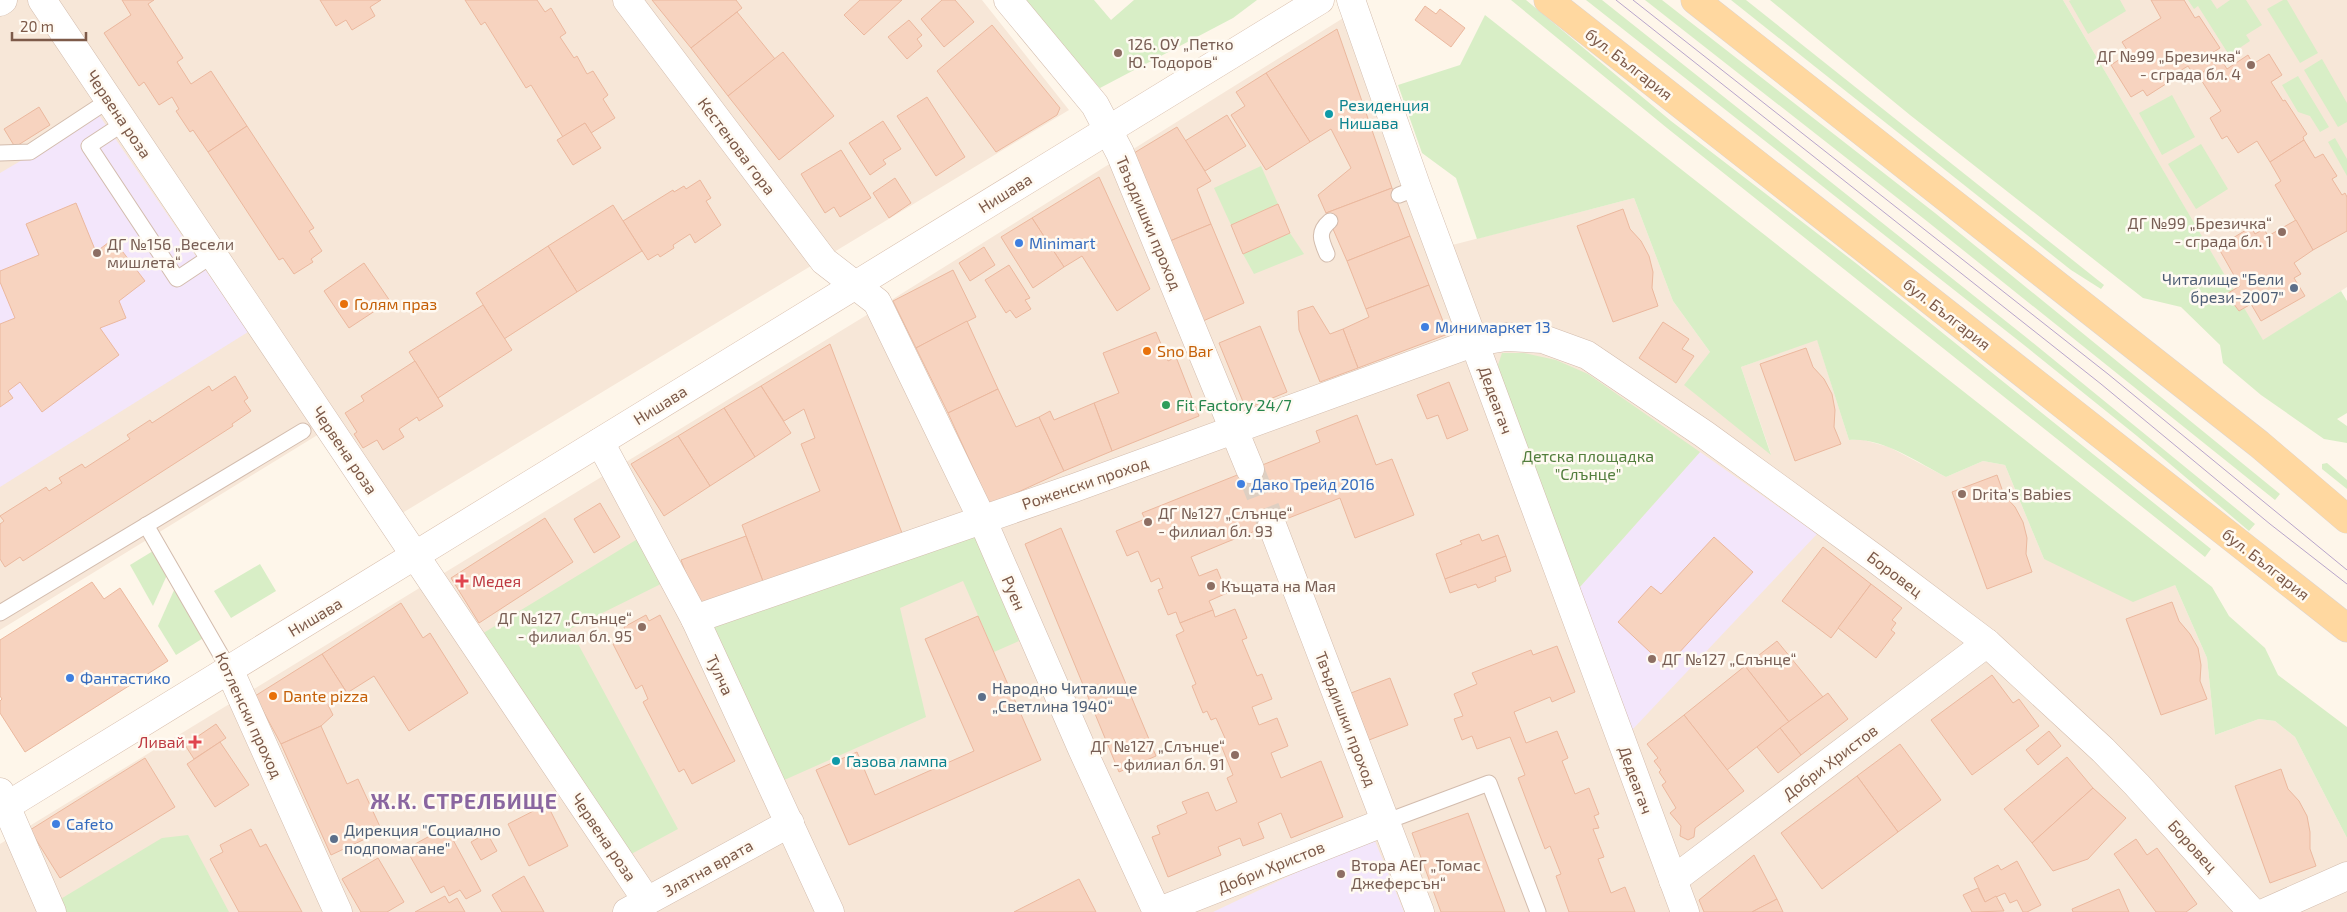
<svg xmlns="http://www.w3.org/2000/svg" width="2347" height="912" viewBox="0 0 2347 912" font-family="'Exo 2',sans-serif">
  <rect width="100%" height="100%" fill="#fef6ea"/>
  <!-- residential -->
  <g fill="#f7e7d8">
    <polygon points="0,0 982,0 1069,110 399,515 337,423 0,630"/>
    <polygon points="2063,0 2347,0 2347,287 2263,341"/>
    <polygon points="1348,15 1429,251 1634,198 1673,301 1710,352 1771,454 1741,367 1817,339 1849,440 1860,439 1889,447 1946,477 1983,461 2005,465 2044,559 2175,585 2207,658 2215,735 2259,719 2275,721 2295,737 2347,838 2347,912 0,912 0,844 893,299"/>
  </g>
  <!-- education -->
  <g fill="#f3e6fb">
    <polygon points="99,115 248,332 0,487 0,173"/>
    <polygon points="1700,452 1817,534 1632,730 1579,588"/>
    <polygon points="1373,836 1404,912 1213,912"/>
  </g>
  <!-- green -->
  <g fill="#d8eec6">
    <polygon points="1024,0 1094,0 1111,20 1134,0 1257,0 1233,18 1100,88"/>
    <polygon points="1511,0 1526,0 1671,121 1857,264 2211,549 2205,557 1667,128"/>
    <polygon points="1586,0 1602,0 2027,338 2255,524 2249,531 2137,436 2024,345"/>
    <polygon points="1645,0 1662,0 1935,213 2280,494 2275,500 1928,222"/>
    <polygon points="1731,0 1746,0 2104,285 2101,289 2071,270"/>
    <polygon points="1770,0 2063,0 2263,340 2341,291 2347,301 2347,413 2337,419 2347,426 2347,443 2324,439 2261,395 2223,363 2220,345 2181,307 2143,298 1910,115"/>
    <polygon points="2071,0 2120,0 2126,11 2088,34 2069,1"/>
    <polygon points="2188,0 2211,0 2217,9 2230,0 2246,0 2262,25 2246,35 2250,41 2229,55 2198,6 2194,9"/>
    <polygon points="2283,0 2287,0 2318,53 2300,63 2267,9"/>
    <path d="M1485 15 2212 587 2229 616 2265 648 2278 675 2347 727V838L2295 737 2275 721 2259 719 2215 735 2207 658 2175 585 2133 602 2044 559 2005 465 1983 461 1946 477C1917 462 1882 437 1849 440L1817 340 1741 367 1771 455 1684 385 1710 352 1673 301 1634 198 1477 239 1456 178 1422 153 1398 85 1460 65Z"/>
    <polygon points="2322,59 2347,103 2347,122 2338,127 2304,70"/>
    <polygon points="2298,76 2329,127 2320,132 2310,116 2298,112 2282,85"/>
    <polygon points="2172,95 2195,137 2162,155 2139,113"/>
    <polygon points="2335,138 2347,159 2347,176 2328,142"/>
    <polygon points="2201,144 2228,189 2196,209 2168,164"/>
    <polygon points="1261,166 1278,204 1231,225 1214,188"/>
    <polygon points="1290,233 1304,254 1254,274 1243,254"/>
    <polygon points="1502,353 1524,353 1556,360 1588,374 1700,452 1579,588 1502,380 1498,365"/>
    <polygon points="2327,463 2347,480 2347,489 2322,469 2322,464"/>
    <polygon points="972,528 1019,641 994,652 963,581 900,608 926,717 782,781 710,622"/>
    <polygon points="649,532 673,578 570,629 678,829 620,860 472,640"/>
    <polygon points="153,551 167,575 153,606 130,565"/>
    <polygon points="260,564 276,591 231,618 214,591"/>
    <polygon points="175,588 205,637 176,655 158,626"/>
    <polygon points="188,835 229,912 52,912 49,906 162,838"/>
  </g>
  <!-- building -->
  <g fill="#f7d3bf" stroke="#ebb89e">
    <polygon points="122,0 154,0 148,4 183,58 177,62 191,84 211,71 247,126 208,152 193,130 190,132 176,111 179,109 172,97 159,105 144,82 139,86 104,33 131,15"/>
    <polygon points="320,0 381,0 370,7 375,16 352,30 346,20 336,26"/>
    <polygon points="465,0 537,0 545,12 551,8 566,33 560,37 574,58 577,56 587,74 593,71 608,95 603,99 615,118 591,133 585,123 563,137 531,85 526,88 485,22 481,25"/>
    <polygon points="652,0 736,0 742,8 691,48"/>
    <polygon points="860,0 902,0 864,35 844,15"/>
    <polygon points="942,0 955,0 974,22 944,47 921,19"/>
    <polygon points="2151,0 2184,0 2195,18 2199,16 2220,48 2209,55 2215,65 2195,77 2188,66 2170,77 2172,80 2147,96 2143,90 2131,97 2111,65 2129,53 2122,42 2161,18"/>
    <polygon points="1425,6 1436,14 1440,9 1465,28 1451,47 1415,20"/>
    <polygon points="737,12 775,59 728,96 691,48"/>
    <polygon points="909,20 922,35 917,39 922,46 907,59 888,37"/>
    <polygon points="992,25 1060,108 1057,115 996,152 937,71"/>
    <polygon points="1337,29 1392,188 1326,213 1318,195 1351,168 1331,129 1310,142 1266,73"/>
    <polygon points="783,52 834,116 779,160 728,96"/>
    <polygon points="2269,54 2282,75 2271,82 2283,101 2285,100 2307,134 2303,137 2304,140 2270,162 2257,141 2238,153 2227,136 2222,139 2210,118 2221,111 2198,75 2222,61 2227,69 2248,55 2253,64"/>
    <polygon points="1266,73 1310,142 1266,170 1231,115 1245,106 1236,92"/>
    <polygon points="927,97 965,157 936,176 897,116"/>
    <polygon points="39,107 50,125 15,147 4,129"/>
    <polygon points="1227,115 1246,146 1205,171 1185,141"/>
    <polygon points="883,121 901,149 883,160 886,164 870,175 849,143"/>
    <polygon points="585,123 601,148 573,165 557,140"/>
    <polygon points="247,126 314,228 309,231 322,251 311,259 313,262 294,274 283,258 279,260 208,152"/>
    <polygon points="1177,127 1211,181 1197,189 1211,224 1170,241 1134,153"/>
    <polygon points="2304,140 2315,158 2323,154 2337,176 2332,179 2342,195 2345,193 2347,197 2347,231 2313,250 2275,185 2281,181 2270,162"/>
    <polygon points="841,150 871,198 840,217 834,207 825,213 801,174"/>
    <polygon points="1099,177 1150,289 1117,311 1082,256 1064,267 1032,218"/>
    <polygon points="895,178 911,203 889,218 873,193"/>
    <polygon points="700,180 711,198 706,201 721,225 695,243 690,234 673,245 674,248 660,257 658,254 648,260 623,221 673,190 674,192 684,186 686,189"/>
    <polygon points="1392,188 1410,236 1347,261 1326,213"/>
    <polygon points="76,203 96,252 113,239 145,281 119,301 126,318 100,328 119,355 42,412 20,382 8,391 13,398 0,407 0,324 15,318 0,282 0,271 39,255 26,224"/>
    <polygon points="1278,204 1290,233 1243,254 1231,225"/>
    <polygon points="613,205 642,251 577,292 548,246"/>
    <polygon points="1623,209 1630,229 1641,241 1649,256 1653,272 1652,288 1658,306 1613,322 1577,226"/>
    <polygon points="1032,218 1064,267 1033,288 1001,237"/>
    <polygon points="2296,220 2313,250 2294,263 2301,274 2294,278 2305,296 2261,321 2251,304 2239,311 2233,303 2237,300 2236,298 2234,296 2230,298 2228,293 2240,286 2218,247 2251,227 2255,234 2264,229 2268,236"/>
    <polygon points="1211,224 1244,303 1203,321 1170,241"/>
    <polygon points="1410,236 1429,285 1366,309 1347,261"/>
    <polygon points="548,246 577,292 504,339 476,293"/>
    <polygon points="984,247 995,265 970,281 959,263"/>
    <polygon points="364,263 390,301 349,328 324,291"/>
    <polygon points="1009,265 1030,298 1025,300 1031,309 1016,318 1010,310 1006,313 985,280"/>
    <polygon points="953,270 976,317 916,348 893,301"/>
    <polygon points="1429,285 1448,334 1358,368 1343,329 1369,317 1366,309"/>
    <polygon points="483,305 512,350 438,398 409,352"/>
    <polygon points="1313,306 1330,334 1343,329 1358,368 1320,382 1299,330 1298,311"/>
    <polygon points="967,321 998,389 948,413 916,348"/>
    <polygon points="1663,322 1689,339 1682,349 1694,356 1676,383 1639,358"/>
    <polygon points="1260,326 1287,392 1246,409 1219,343"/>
    <polygon points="1156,332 1168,361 1176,357 1199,416 1112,451 1094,403 1119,393 1103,353"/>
    <polygon points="830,344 902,533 764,584 742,525 820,491 801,444 815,438 804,409 784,421 761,386"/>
    <polygon points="1806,348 1813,367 1824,379 1832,394 1835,410 1834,427 1841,444 1795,461 1760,364"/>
    <polygon points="415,361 443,406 419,421 417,417 399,429 404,437 383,450 377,440 363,448 354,434 357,432 345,413 364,401 361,396"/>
    <polygon points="235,376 248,398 244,401 251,411 232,424 233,426 23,561 20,557 5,567 0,559 0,524 4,521 0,516 46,487 49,491 62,483 59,478 82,464 85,468 130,439 127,435 150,420 152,423 209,386 212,391"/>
    <polygon points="1449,382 1468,430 1447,439 1438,415 1427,419 1417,395"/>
    <polygon points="761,386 791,433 755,457 724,408"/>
    <polygon points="998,389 1016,427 1039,417 1064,471 990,505 948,413"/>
    <polygon points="1094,403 1112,451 1064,471 1039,417 1050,411 1054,420"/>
    <polygon points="724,408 755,457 710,486 678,436"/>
    <polygon points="1357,415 1376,465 1392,459 1414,515 1355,538 1340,498 1227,542 1191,557 1199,576 1217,569 1227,593 1209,601 1213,610 1180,623 1176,612 1168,615 1158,590 1163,588 1159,578 1151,582 1138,551 1127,556 1116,531 1145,519 1142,513 1320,442 1316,431"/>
    <polygon points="678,436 710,486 664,516 631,464"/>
    <polygon points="1997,475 2004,495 2015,507 2023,522 2027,538 2026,554 2032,572 1987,589 1952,492"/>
    <polygon points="600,503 620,537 594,553 574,519"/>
    <polygon points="545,518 573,562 479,623 451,578"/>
    <polygon points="1061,528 1156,756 1119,772 1025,544"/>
    <polygon points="1479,534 1482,541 1498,535 1506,556 1445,579 1436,554 1462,544 1460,541"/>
    <polygon points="746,536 764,584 699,609 681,560"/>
    <polygon points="1714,537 1753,572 1666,667 1618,622 1651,586 1661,594"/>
    <polygon points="1823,547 1871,584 1831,638 1782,601"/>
    <polygon points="1506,556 1511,571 1495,577 1496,581 1478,588 1476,584 1450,593 1445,579"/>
    <polygon points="92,582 104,599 120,588 168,661 25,752 0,713 0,701 2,699 0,696 0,640"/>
    <polygon points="1871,584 1902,608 1892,620 1896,623 1891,630 1895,633 1876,658 1838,628"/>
    <polygon points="2172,602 2179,621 2190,634 2198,648 2201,665 2200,681 2207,699 2161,715 2126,619"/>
    <polygon points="401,603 423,638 430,633 468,693 409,731 374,676 347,693 322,654"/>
    <polygon points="1235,609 1247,638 1242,640 1257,676 1262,674 1272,699 1252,707 1259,725 1277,718 1288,746 1271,753 1281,778 1321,761 1343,817 1291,838 1281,813 1258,823 1264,838 1243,846 1240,838 1218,847 1221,855 1168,877 1152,837 1160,834 1157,826 1187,813 1182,802 1208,792 1216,811 1237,802 1227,778 1233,775 1219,740 1225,738 1216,718 1211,720 1207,711 1203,713 1192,686 1196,684 1176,635 1184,631 1180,623 1213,610 1215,617"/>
    <polygon points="646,615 649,621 660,615 735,761 692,784 684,769 679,772 643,702 648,699 642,685 636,689 613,644 628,636 624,627"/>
    <polygon points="978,616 1041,760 849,845 816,770 857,752 875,795 974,751 925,639"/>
    <polygon points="1777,641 1823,697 1789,722 1745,666"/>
    <polygon points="1557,646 1575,692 1552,702 1550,697 1514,712 1526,743 1557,731 1568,758 1562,761 1575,794 1589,788 1599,814 1594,816 1599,828 1593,829 1604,857 1598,859 1611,893 1625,887 1635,912 1569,912 1556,876 1561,874 1550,846 1545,849 1518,778 1525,775 1510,737 1477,749 1472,736 1462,740 1454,719 1463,716 1454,694 1477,684 1472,673 1531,650 1533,655"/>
    <polygon points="322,654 347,693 328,705 333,715 321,726 281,744 255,696"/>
    <polygon points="1745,666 1789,722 1727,770 1684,715"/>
    <polygon points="1992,675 2013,703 2019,699 2039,726 1972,775 1931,720"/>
    <polygon points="1390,678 1408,725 1369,740 1351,693"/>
    <polygon points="1828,693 1848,719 1801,755 1780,728"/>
    <polygon points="1684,715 1744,791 1695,828 1694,837 1688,840 1680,836 1681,826 1670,813 1676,808 1662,785 1666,782 1659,772 1661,770 1654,761 1658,758 1647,744"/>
    <polygon points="216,724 226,738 194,759 185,745"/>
    <polygon points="321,726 347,784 358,779 382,831 331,855 281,744"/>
    <polygon points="1780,728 1801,755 1778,773 1757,747"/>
    <polygon points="2049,731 2061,746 2038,765 2026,750"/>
    <polygon points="220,742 249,785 215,807 187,764"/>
    <polygon points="1900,744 1941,800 1898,832 1857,776"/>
    <polygon points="2067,757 2093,788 2032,843 2004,809"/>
    <polygon points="145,758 175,807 60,878 30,830"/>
    <polygon points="2281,769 2288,789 2299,801 2307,816 2310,832 2310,849 2316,866 2270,883 2235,786"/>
    <polygon points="1857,776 1898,832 1822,889 1781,833"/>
    <polygon points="2093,788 2126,818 2088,859 2053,871 2032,843"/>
    <polygon points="547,804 568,846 529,866 508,824"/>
    <polygon points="1468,813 1482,851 1505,912 1441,912 1412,833"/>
    <polygon points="446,827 481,891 466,899 460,890 449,896 444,886 431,893 406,849"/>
    <polygon points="251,829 260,847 266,844 302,912 239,912 210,859 223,852 220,845"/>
    <polygon points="487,833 497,851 481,860 471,842"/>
    <polygon points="2136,839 2147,855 2157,848 2197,904 2186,912 2156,912 2114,854"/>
    <polygon points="1754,855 1777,899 1752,912 1704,912 1699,900"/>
    <polygon points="378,858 404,902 387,912 361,912 342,879"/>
    <polygon points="2017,861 2041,905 2027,912 2023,912 2017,900 2010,903 2005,893 1985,902 1974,878 1998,865 2001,870"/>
    <polygon points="524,876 544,912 502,912 492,895"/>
    <polygon points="1079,879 1096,912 1014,912"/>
    <polygon points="1978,888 1985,902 1996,896 2004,911 1972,912 1963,895"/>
    <polygon points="2119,889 2129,912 2073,912 2072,909"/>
    <polygon points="445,896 449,903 457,898 465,912 415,912"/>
    <polygon points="1777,899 1783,912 1752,912"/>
  </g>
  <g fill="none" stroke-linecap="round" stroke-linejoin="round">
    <!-- street-tunnel -->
    <polyline stroke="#decfc2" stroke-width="28" stroke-dasharray="28 14" stroke-linecap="butt" points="1250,469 1272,525"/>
    <defs>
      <g id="lane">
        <polyline points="124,123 89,146 177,279 213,255"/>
        <polyline points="0,153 30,152 109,100"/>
        <polyline points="1399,195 1417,188"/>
        <path d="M1327 254C1321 240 1317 232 1330 221"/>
        <polyline points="146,525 229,669"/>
        <polyline points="0,613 303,431"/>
        <polyline points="1385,822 1489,783 1538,912"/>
      </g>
      <g id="street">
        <polyline points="42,0 647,901"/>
        <polyline points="627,0 824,261 877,302 982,519 1082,749 1157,912 1385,822"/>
        <polyline points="1008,0 1095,105 1120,153 1250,469"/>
        <polyline points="1351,0 1417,188 1685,912"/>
        <polyline points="0,2 3,0"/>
        <polyline points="600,442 695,619 830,912"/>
        <polyline points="1272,525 1420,912"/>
        <polyline points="695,619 1074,488 1475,342 1506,337 1543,339 1587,355 1704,434 1877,560 1987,643 2103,750 2137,785 2252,912"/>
        <polyline points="229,669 338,912"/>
        <polyline points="0,792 52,912"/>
        <polyline points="1673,880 1987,643"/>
        <polyline points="627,912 790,823"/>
        <polyline points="2266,912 2347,876"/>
      </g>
      <polyline id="secondary" points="0,810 1320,0"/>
      <g id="primary">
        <polyline points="1548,0 2347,628"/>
        <polyline points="1695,0 2259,444 2347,519"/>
      </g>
    </defs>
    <!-- lane casing -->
    <use href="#lane" stroke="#d3bcad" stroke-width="17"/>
    <!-- street casing -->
    <use href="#street" stroke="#d3bcad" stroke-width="29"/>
    <!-- secondary casing -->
    <use href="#secondary" stroke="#d9bfad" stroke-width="29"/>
    <!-- primary casing -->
    <use href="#primary" stroke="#ddd4d0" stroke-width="29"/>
    <!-- lane -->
    <use href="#lane" stroke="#fff" stroke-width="15"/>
    <!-- street -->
    <use href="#street" stroke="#fff" stroke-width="28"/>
    <!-- secondary -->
    <use href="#secondary" stroke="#fff" stroke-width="28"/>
    <!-- primary -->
    <use href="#primary" stroke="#ffd8a0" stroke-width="28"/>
    <!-- tram -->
    <g stroke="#b8a5cb" stroke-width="1">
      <polyline points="1616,0 2101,384 2270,524 2347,584"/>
      <polyline points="1633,0 2108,374 2347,570"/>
    </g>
  </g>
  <!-- markers -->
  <g fill="#8d6e63" stroke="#fffaf2" stroke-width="2">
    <circle cx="1118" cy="53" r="5"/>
    <circle cx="2251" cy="65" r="5"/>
    <circle cx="2282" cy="232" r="5"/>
    <circle cx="97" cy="253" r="5"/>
    <circle cx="1962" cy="494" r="5"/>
    <circle cx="1148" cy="522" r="5"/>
    <circle cx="1211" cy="586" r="5"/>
    <circle cx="642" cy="627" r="5"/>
    <circle cx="1652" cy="659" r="5"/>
    <circle cx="1235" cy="755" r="5"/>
    <circle cx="1341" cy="874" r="5"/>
  </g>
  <g fill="#0f9aa8" stroke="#fffaf2" stroke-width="2">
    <circle cx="1329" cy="114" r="5"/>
    <circle cx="836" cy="761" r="5"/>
  </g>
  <g fill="#3f7fe0" stroke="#fffaf2" stroke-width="2">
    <circle cx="1019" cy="243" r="5"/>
    <circle cx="1425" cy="327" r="5"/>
    <circle cx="1241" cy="484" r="5"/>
    <circle cx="70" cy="678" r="5"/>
    <circle cx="56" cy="824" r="5"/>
  </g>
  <g fill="#5c6f8a" stroke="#fffaf2" stroke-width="2">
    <circle cx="2294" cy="288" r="5"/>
    <circle cx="982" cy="697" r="5"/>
    <circle cx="334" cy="839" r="5"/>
  </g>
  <g fill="#e8710a" stroke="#fffaf2" stroke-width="2">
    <circle cx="344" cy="304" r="5"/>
    <circle cx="1147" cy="351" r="5"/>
    <circle cx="273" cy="696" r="5"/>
  </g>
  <circle fill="#2e9e5b" stroke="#fffaf2" stroke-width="2" cx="1166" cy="405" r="5"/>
  <g fill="#e0444e" stroke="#fffaf2" stroke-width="2">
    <path d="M459.5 573.5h5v5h5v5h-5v5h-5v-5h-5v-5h5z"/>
    <path d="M192.5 734.5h5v5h5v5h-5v5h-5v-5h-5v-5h5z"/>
  </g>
  <g text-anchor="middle" stroke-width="5" stroke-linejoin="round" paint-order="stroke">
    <!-- education labels -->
    <g font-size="16" fill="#785e54" stroke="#fffaf2" text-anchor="start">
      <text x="1128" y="50">126. ОУ „Петко<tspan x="1128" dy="18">Ю. Тодоров“</tspan></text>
      <text x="2241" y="62" text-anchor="end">ДГ №99 „Брезичка“<tspan x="2241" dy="18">- сграда бл. 4</tspan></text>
      <text x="2272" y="229" text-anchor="end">ДГ №99 „Брезичка“<tspan x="2272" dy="18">- сграда бл. 1</tspan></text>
      <text x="107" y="250">ДГ №156 „Весели<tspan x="107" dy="18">мишлета“</tspan></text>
      <text x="1972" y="500">Drita's Babies</text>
      <text x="1158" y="519">ДГ №127 „Слънце“<tspan x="1158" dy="18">- филиал бл. 93</tspan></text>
      <text x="1221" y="592">Къщата на Мая</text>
      <text x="632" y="624" text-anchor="end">ДГ №127 „Слънце“<tspan x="632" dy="18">- филиал бл. 95</tspan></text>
      <text x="1662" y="665">ДГ №127 „Слънце“</text>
      <text x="1225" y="752" text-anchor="end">ДГ №127 „Слънце“<tspan x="1225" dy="18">- филиал бл. 91</tspan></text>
      <text x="1351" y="871">Втора АЕГ „Томас<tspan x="1351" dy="18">Джеферсън“</tspan></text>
    </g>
    <!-- street labels -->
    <g font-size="16" fill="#7d5a49" stroke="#fffaf2">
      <text transform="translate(1629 64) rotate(38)" y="6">бул. България</text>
      <text transform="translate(119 114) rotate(56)" y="6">Червена роза</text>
      <text transform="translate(737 146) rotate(53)" y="6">Кестенова гора</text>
      <text transform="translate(1005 193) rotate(-32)" y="6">Нишава</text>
      <text transform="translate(1149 223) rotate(67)" y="6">Твърдишки проход</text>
      <text transform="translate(1947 314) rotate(38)" y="6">бул. България</text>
      <text transform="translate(1496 400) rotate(70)" y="6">Дедеагач</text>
      <text transform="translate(660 405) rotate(-32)" y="6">Нишава</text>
      <text transform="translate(345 450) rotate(56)" y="6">Червена роза</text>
      <text transform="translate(1085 483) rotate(-19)" y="6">Роженски проход</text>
      <text transform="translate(2266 564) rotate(38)" y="6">бул. България</text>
      <text transform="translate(1895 574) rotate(37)" y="6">Боровец</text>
      <text transform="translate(1014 593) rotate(66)" y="6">Руен</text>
      <text transform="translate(315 617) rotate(-31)" y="6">Нишава</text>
      <text transform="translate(720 675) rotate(65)" y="6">Тулча</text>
      <text transform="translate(249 715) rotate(65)" y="6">Котленски проход</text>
      <text transform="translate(1346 719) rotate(69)" y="6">Твърдишки проход</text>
      <text transform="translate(1830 762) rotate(-37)" y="6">Добри Христов</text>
      <text transform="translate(1636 780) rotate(70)" y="6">Дедеагач</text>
      <text transform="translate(604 837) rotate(56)" y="6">Червена роза</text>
      <text transform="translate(2193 846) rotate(48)" y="6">Боровец</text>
      <text transform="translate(1271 867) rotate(-22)" y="6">Добри Христов</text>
      <text transform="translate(708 868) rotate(-29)" y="6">Златна врата</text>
    </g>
    <!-- culture labels -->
    <g font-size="16" fill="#0d838f" stroke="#fffaf2" text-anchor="start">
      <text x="1339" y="111">Резиденция<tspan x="1339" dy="18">Нишава</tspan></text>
      <text x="846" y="767">Газова лампа</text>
    </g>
    <!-- shop labels -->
    <g font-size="16" fill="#366cbe" stroke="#fffaf2" text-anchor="start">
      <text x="1029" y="249">Minimart</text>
      <text x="1435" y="333">Минимаркет 13</text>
      <text x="1251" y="490">Дако Трейд 2016</text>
      <text x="80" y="684">Фантастико</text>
      <text x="66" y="830">Cafeto</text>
    </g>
    <!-- service labels -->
    <g font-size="16" fill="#4e5e75" stroke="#fffaf2" text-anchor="start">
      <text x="2284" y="285" text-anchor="end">Читалище "Бели<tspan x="2284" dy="18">брези-2007"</tspan></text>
      <text x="992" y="694">Народно Читалище<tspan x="992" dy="18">„Светлина 1940“</tspan></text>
      <text x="344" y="836">Дирекция "Социално<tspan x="344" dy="18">подпомагане"</tspan></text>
    </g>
    <!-- food labels -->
    <g font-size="16" fill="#c56008" stroke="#fffaf2" text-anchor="start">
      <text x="354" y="310">Голям праз</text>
      <text x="1157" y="357">Sno Bar</text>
      <text x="283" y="702">Dante pizza</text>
    </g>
    <!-- leisure labels -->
    <g font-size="16" fill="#27864d" stroke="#fffaf2" text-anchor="start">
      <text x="1176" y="411">Fit Factory 24/7</text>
    </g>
    <!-- park labels -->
    <g font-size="16" fill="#537e3d" stroke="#fffaf2">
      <text x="1588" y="462">Детска площадка<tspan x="1588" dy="18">"Слънце"</tspan></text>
    </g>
    <!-- health labels -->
    <g font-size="16" fill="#be3a42" stroke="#fffaf2" text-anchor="start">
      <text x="472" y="587">Медея</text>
      <text x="185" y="748" text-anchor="end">Ливай</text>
    </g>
    <!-- district labels -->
    <g font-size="21" font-weight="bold" letter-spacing="1" fill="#8a66a0" stroke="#fffaf2">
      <text x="464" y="809">Ж.К. СТРЕЛБИЩЕ</text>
    </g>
  </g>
  <!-- scale -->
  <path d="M12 32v8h74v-8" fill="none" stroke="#7d5a49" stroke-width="2.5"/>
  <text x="20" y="32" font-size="15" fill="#7d5a49" stroke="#fffaf2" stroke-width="4" paint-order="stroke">20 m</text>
</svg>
